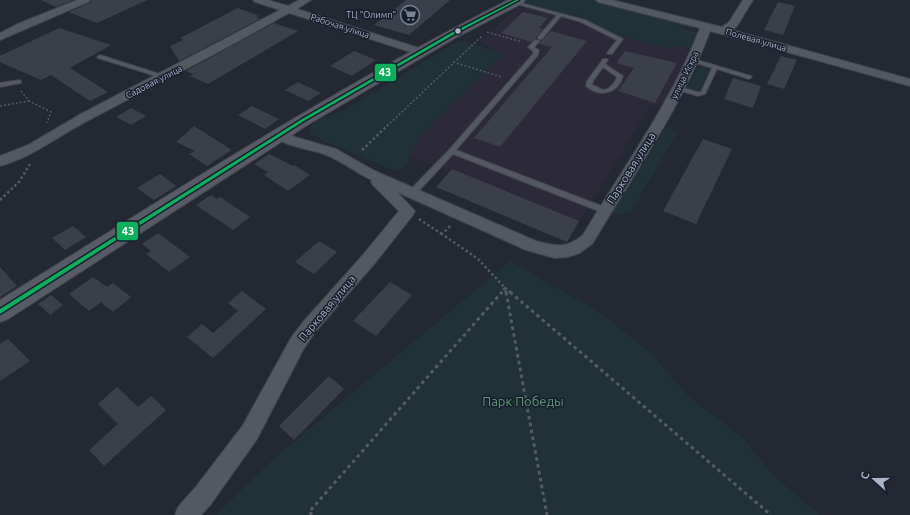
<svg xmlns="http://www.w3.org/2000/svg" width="910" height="515" viewBox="0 0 910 515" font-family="Ubuntu,sans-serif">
  <rect width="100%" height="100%" fill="#232832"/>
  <!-- medical -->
  <polygon fill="#2c2938" points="534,0 578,0 698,33 693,49 661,109 650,106 567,242 436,187 449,172 409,157 422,134 503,54 479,41 518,7 525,8"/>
  <!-- green -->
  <g fill="#203238">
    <polygon points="526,0 596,0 690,25 694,28 674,26 698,33 693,49 675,45 671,49 668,49 613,33 582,16 561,14 525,4"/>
    <polygon points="457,42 468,42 503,54 422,134 409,157 407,165 400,171 393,170 322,140 310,132 312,124 319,118 343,111"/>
    <polygon points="698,67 705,67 710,71 700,91 697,92 687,89"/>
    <polygon points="666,127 671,128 677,133 630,213 617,214 611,212 616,201 637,173"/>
    <polygon points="510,261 604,315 652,354 689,397 742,437 773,475 820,515 216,515 269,463"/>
  </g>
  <!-- building -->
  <g fill="#3b3f49">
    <polygon points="41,0 73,0 56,7"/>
    <polygon points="92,0 147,0 97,23 69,12 89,3"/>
    <polygon points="406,0 450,0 409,35 374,25"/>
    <polygon points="778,2 795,6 783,35 764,30"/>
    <polygon points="238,8 259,16 256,17 260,19 179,61 170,46 183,40 180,38"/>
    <polygon points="523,12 548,18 539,28 543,29 537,36 536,39 531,42 501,33"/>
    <polygon points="274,23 298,31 208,84 190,76 193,74 186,71"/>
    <polygon points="59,28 111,45 70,68 108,92 90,101 51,75 41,80 0,62 0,56"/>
    <polygon points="551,31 587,41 500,147 474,138 552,47 539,44"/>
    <polygon points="354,51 376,60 352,76 330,66"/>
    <polygon points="625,51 677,63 655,103 618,91 634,68 616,63"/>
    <polygon points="781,56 797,60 784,89 767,84"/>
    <polygon points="733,78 761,86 753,108 724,99"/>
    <polygon points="298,82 321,93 308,101 285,90"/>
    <polygon points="252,106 279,119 265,129 238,115"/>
    <polygon points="131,108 146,116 131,125 116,117"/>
    <polygon points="194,126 232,150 207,166 189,154 195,151 176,142"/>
    <polygon points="703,139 732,149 696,224 663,211"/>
    <polygon points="269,154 293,166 294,165 310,175 288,191 264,175 268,172 254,164"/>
    <polygon points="452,169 579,221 567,242 436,187"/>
    <polygon points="160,174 176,186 154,200 137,188"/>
    <polygon points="211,195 217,199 220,197 250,217 233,230 196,205"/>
    <polygon points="73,226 86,237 65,250 52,238"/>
    <polygon points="158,233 190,257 169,272 146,254 151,251 142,244"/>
    <polygon points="319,241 337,252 314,274 295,262"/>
    <polygon points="0,267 17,286 0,297"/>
    <polygon points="93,277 107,287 113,283 131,297 113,312 101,302 89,311 69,294"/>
    <polygon points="390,282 412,295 376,336 353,321"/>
    <polygon points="242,291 266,309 213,358 187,337 202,324 213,333 238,311 228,303"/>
    <polygon points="51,295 63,305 50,315 38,304"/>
    <polygon points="8,339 30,361 0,381 0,344"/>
    <polygon points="329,376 344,389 294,440 279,426"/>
    <polygon points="117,387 138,407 151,396 166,410 104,466 89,450 118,424 98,404"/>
  </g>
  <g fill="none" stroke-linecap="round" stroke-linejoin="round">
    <defs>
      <g id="lane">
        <polygon points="513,1 585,20 623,39 612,54 608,54 607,53 617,40 581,22 561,16 542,39 538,39 538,37 557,15 513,3"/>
        <polygon points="535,40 540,41 534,47 539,50 538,55 456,150 607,208 608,210 607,212 601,212 453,154 415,195 409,195 408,193 409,191 448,151 533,54 533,51 528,47"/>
        <polygon points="100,55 166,76 167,77 162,78 98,58 97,57"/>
        <path d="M603 59H607L608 60 605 64 623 76C618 94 599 98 586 86L587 81ZM603 67 617 77C615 83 610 89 603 90L592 85 593 81Z"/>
        <polygon points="694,59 751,76 752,77 749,79 717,69 705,94 698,96 677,90 677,88 679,87 698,92 701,92 712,68 692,62 691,61"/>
        <polygon points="19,80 21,81 21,83 0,87 0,83"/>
      </g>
      <g id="street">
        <polygon points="77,0 90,0 88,2 0,40 0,33 20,23"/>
        <path d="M253 0H268L288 6 299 0H311L297 9 425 50 426 52 425 54H417L289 13C224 50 157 84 91 119 59 135 35 156 0 166V156L28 145 79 115 280 10 255 2Z"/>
        <path d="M596 0H612L722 27 729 22 743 0H753L737 26 732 30 910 79V86L710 31C682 107 634 173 593 243L580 253 568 257 555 258 540 254 526 250 397 192 415 211 413 215 375 263 315 332 303 350 257 439 211 504 201 515H175L178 507 195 488 243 425 291 338 303 322 363 255 399 211 373 185 371 182 372 180C356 173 342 161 326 155 312 149 280 146 272 134L273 131H283L295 137 336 149 375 171 536 241C556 246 566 249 583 235 624 166 671 103 700 28L598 2Z"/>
      </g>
      <path id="secondary" d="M508 0H525L523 3 457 37 309 124 8 319 0 322V300C167 196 333 89 508 0Z"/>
    </defs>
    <!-- lane casing -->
    <use href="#lane" stroke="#40434c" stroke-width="2"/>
    <!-- street casing -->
    <use href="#street" stroke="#40434c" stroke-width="2"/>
    <!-- secondary casing -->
    <use href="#secondary" stroke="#40434c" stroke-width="2"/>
    <!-- path-far2 -->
    <g stroke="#565a63" stroke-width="1.5" stroke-dasharray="2 2" stroke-linecap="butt">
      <polyline points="487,32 522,42"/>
      <polyline points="453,62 502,77"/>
      <polyline points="21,91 29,101 51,112 47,123"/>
      <polyline points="0,106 29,101"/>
      <polyline points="387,126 483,35"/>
    </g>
    <!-- path-far1 -->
    <g stroke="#565a63" stroke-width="2.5" stroke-dasharray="2.5 2.5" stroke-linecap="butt">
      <polyline points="362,150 388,125"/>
      <polyline points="0,200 19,182 30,164"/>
      <polyline points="419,219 442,234"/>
      <polyline points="450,226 442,234 478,259 505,288 501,293"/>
      <polyline points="506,293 505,288 511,293"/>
    </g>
    <!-- path -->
    <g stroke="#565a63" stroke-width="3" stroke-dasharray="3.5 3.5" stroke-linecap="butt">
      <polyline points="506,292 547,515"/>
      <polyline points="510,292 771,515"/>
      <polyline points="312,515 309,512 502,292"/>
    </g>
    <!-- lane -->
    <use href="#lane" fill="#535861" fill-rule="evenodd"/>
    <!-- street -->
    <use href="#street" fill="#535861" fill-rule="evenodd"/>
    <!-- secondary -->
    <use href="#secondary" fill="#575b66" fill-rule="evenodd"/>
    <defs>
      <polygon id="bus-1" points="516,0 519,0 453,35 304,121 0,314 0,309 302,119 451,33"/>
    </defs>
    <!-- bus-1 casing -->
    <use href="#bus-1" stroke="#171e2d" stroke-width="3"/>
    <!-- bus-1 -->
    <use href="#bus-1" fill="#0daf5c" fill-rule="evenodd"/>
  </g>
  <!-- icons -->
  <defs>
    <symbol id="supermarket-ring" viewBox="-11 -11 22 22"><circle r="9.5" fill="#171e2d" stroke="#7b8292" stroke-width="1.5"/><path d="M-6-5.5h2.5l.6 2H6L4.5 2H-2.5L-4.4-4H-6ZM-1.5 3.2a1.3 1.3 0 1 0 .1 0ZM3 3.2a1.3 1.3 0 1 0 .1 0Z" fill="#7b8292"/></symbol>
  </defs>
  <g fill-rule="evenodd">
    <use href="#supermarket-ring" x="399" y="4" width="22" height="22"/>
  </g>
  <!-- markers -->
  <circle fill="#abb3c6" stroke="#171e2d" stroke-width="1.5" cx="458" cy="31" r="3.5"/>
  <g text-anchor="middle" stroke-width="3" stroke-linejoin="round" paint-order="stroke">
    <!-- far-poi labels -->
    <g font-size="9" fill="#abb3c6" stroke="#171e2d" text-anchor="end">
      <text x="396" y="18">ТЦ "Олимп"</text>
    </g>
    <!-- far-street labels -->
    <g font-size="9" fill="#abb3c6" stroke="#171e2d">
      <text transform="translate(340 26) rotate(18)" y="3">Рабочая улица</text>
      <text transform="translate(756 40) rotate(16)" y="3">Полевая улица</text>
      <text transform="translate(685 75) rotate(-64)" y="3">улица Искра</text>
      <text transform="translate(154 82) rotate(-27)" y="3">Садовая улица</text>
    </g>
    <!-- street labels -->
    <g font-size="11" fill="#abb3c6" stroke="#171e2d">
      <text transform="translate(631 168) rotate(-58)" y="4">Парковая улица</text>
      <text transform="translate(327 308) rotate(-50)" y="4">Парковая улица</text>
    </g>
    <!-- near-park labels -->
    <g font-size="13" fill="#609872" stroke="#171e2d">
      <text x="523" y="406">Парк Победы</text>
    </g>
  </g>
  <g stroke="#171e2d" stroke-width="1.5">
    <rect x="374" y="63" width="23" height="19" rx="4" fill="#0daf5c"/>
    <rect x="116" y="221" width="23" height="20" rx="4" fill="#0daf5c"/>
  </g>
  <g font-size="11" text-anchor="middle" font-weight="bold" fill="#fff">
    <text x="385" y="76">43</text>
    <text x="128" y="235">43</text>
  </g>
  <!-- north arrow -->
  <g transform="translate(874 479) rotate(291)" stroke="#171e2d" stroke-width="3" paint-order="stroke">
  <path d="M0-3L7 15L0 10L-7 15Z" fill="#abb3c6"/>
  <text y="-6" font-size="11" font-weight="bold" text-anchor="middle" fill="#abb3c6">С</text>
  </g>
</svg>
